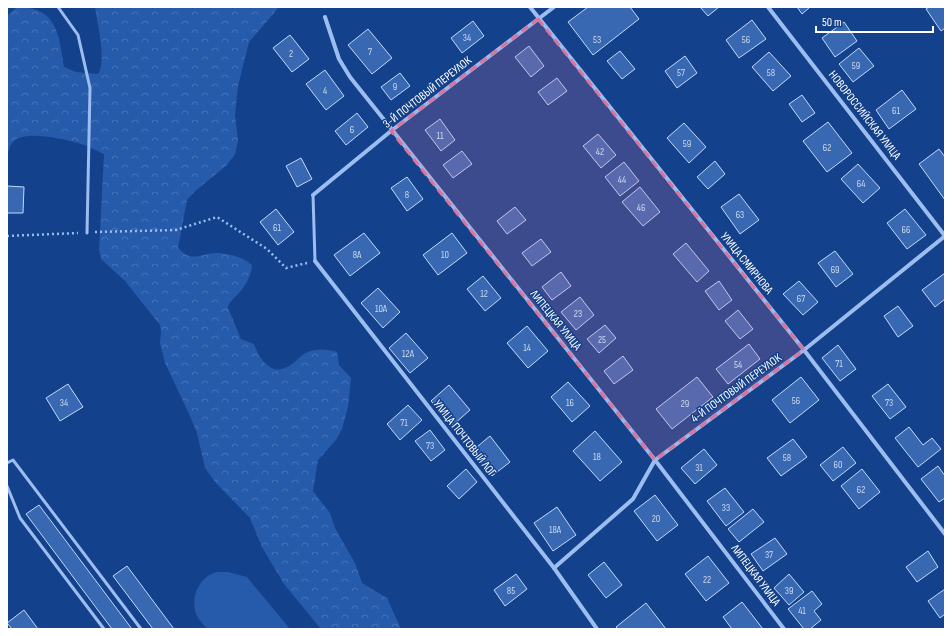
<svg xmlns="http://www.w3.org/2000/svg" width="952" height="636" viewBox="0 0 952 636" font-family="'Sofia Sans Condensed',sans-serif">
  <defs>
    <pattern id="forest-crowns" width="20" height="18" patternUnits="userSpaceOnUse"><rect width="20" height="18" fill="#265aaa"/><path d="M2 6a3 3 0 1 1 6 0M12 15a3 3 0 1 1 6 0" fill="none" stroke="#4773b7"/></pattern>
  </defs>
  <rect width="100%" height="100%" fill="#14418b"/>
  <!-- forest -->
  <path fill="url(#forest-crowns)" d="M17 7C57 7 59 34 64 67L76 72 98 74C107 62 97 21 95 7H279L249 42 238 86 235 115 238 141 235 154 227 165 194 192 187 200 178 248C192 263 199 254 216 253 228 253 243 257 252 265 252 274 245 287 239 293 235 298 228 302 228 308L241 339 254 344C259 358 270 376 287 367 294 364 298 358 304 354 314 348 327 349 337 352L339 365 351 378 348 407 342 429 336 440 318 460 313 491 330 513 335 528 355 563 362 583 387 598 401 629H321L284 584 262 547 250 518 216 483 205 468 197 433 190 416 165 363 160 343 161 332 160 325 125 281 101 259 99 250 104 154C95 150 86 145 78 143 64 139 25 130 14 141 10 144 9 150 7 155V16Z"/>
  <!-- pitch -->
  <path fill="#265aaa" d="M217 572H228L247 577 290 629H207C204 625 199 620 197 616 189 599 199 576 217 572Z"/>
  <!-- building -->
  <g fill="#3868b2" stroke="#c3d9fb">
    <polygon points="588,7 630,7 639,19 593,55 568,22"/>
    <polygon points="700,7 719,7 708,16"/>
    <polygon points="797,7 810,7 802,14"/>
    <polygon points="929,7 945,7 945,28 941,31 926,9"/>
    <polygon points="752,20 766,39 739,58 726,40"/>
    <polygon points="473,21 484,36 462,53 451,38"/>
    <polygon points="844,22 857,41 835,57 822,38"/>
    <polygon points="368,29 392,58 372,74 348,45"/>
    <polygon points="290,35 309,59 292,72 273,48"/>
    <polygon points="529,46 544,66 531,77 515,57"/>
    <polygon points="859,48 874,66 853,82 839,64"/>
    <polygon points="620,51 635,69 622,79 607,61"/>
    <polygon points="769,52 791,76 773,91 752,67"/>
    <polygon points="685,56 697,73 677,88 665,71"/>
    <polygon points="325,70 344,96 326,110 306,84"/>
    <polygon points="400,73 410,86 391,100 381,87"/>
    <polygon points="557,78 567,91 548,105 538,92"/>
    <polygon points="902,90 916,109 889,129 876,110"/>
    <polygon points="802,95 815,113 802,122 789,104"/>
    <polygon points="357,113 368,127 346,145 335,131"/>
    <polygon points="440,119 455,140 441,151 425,130"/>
    <polygon points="828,122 852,153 827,172 803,141"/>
    <polygon points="684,123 706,147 689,163 667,138"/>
    <polygon points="598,134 616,155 601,168 583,146"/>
    <polygon points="939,149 945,157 945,200 919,164"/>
    <polygon points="462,151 472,164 453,178 443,165"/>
    <polygon points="301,158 312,179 297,187 286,166"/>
    <polygon points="715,161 725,174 708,189 697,177"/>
    <polygon points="624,162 639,181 620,196 605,177"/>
    <polygon points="858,164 880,188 863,203 841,179"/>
    <polygon points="407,177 423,199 407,211 391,188"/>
    <polygon points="7,186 24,187 23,213 7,213"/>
    <polygon points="640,187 660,212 643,226 622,202"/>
    <polygon points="739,194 759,220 740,234 721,207"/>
    <polygon points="515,207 526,220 507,234 497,221"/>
    <polygon points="276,209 294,232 278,245 260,222"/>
    <polygon points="905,209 926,235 907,249 887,223"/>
    <polygon points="364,233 380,253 350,276 334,255"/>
    <polygon points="452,233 467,253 438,275 423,255"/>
    <polygon points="541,239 551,252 532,266 522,253"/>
    <polygon points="686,243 709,271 697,282 673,254"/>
    <polygon points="835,251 853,274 836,287 818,263"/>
    <polygon points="561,272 571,286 552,300 542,287"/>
    <polygon points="945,273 945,299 935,307 922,290"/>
    <polygon points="483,276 501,298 485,311 467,289"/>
    <polygon points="719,281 732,300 719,310 705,291"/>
    <polygon points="799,281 818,302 803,315 783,294"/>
    <polygon points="378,288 400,312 383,328 361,303"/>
    <polygon points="580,297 594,315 576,330 561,312"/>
    <polygon points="898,306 913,326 898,337 884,316"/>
    <polygon points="738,310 753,329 740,339 725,321"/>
    <polygon points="605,325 616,338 599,353 587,339"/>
    <polygon points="527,326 548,351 528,368 507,343"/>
    <polygon points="406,333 428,358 410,373 389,348"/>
    <polygon points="749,344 760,359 728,384 716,369"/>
    <polygon points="838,345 856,369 840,381 822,358"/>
    <polygon points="623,356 633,370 614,384 604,371"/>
    <polygon points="697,377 713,397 672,429 656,409"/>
    <polygon points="801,377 819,400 790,423 772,400"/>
    <polygon points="568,382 590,406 572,422 551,397"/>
    <polygon points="68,384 83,407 60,421 46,398"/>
    <polygon points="888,384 906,407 890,419 872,396"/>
    <polygon points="449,385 470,410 453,425 431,401"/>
    <polygon points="408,405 422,420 400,440 387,424"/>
    <polygon points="909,427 923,445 932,438 941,449 918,467 895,438"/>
    <polygon points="430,430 445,450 431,461 415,441"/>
    <polygon points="595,431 622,462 600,481 573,451"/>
    <polygon points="490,436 510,462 492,476 472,451"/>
    <polygon points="793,439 807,457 781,476 767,458"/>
    <polygon points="843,447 856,463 833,481 820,465"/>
    <polygon points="704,449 717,465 695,484 681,468"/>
    <polygon points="938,466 945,476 945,498 939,502 921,479"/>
    <polygon points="466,469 477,482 459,499 447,486"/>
    <polygon points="862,469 880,492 859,509 841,486"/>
    <polygon points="725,488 744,512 726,526 707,501"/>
    <polygon points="655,495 678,525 657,541 634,511"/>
    <polygon points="39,505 132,629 112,629 26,514"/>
    <polygon points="557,507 576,535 553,551 534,523"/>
    <polygon points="753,509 764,522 739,542 728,529"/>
    <polygon points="775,538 787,554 763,571 751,554"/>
    <polygon points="928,551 938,567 917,582 906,567"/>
    <polygon points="708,556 729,583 706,601 685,574"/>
    <polygon points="604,562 622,585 606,598 588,575"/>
    <polygon points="127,566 174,629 153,629 113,576"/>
    <polygon points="516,574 527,589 505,606 494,590"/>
    <polygon points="789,574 804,592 789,605 774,588"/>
    <polygon points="945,589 945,614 940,618 928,601"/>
    <polygon points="812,591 822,604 814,611 821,620 810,629 804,629 788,609"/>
    <polygon points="742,602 763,629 732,629 723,617"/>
    <polygon points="646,603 666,629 618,629 616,627"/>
    <polygon points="24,610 38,629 12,629 7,623"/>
  </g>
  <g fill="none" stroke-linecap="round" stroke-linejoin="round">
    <!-- path -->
    <g stroke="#9cbdf0" stroke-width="2.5" stroke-dasharray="2 3" stroke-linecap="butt">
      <polyline points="95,232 176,230 217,217 267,249 286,268 307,263"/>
      <polyline points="7,236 78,233"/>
    </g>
    <!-- lane -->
    <g stroke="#9cbdf0" stroke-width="3">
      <polyline points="58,7 78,35 90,88 87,233"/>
      <polyline points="313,195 315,261"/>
      <polyline points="7,463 13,460 141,629"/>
      <polyline points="7,486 20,518 104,629"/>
    </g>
    <!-- street -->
    <g stroke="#9cbdf0" stroke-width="4">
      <polyline points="530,7 804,350 945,534"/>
      <polyline points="768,7 945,236"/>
      <polyline points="325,17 339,59 350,77 655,460 784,629"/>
      <polyline points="313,195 391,131 554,7"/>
      <polyline points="315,261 554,568 597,629"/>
      <polyline points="554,568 633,499 655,460 804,350 945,236"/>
    </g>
  </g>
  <!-- marked area -->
  <path fill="#da749d" fill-opacity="0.2" stroke="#da749d" stroke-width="3" stroke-dasharray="8 5" stroke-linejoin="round" d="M538 19 804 350 655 460 391 131Z"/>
  <g text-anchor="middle" stroke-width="3" stroke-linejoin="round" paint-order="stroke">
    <!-- number labels -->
    <g font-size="10" fill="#cdd9ec">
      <text x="467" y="41">34</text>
      <text x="597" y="43">53</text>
      <text x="746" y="43">56</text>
      <text x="370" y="55">7</text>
      <text x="291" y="57">2</text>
      <text x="856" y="69">59</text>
      <text x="681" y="76">57</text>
      <text x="771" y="76">58</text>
      <text x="395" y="90">9</text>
      <text x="325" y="94">4</text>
      <text x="896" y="114">61</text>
      <text x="352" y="133">6</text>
      <text x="440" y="139">11</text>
      <text x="687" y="147">59</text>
      <text x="827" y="151">62</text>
      <text x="600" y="155">42</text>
      <text x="622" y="183">44</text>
      <text x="861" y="187">64</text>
      <text x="407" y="198">8</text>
      <text x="641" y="211">46</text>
      <text x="740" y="218">63</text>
      <text x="277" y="231">61</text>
      <text x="906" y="233">66</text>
      <text x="357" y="258">8А</text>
      <text x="445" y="258">10</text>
      <text x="835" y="273">69</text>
      <text x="484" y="297">12</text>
      <text x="801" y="302">67</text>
      <text x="381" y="312">10А</text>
      <text x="578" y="317">23</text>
      <text x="602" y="343">25</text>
      <text x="527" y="351">14</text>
      <text x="408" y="357">12А</text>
      <text x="839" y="367">71</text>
      <text x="738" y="368">54</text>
      <text x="796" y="404">56</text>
      <text x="64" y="406">34</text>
      <text x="570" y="406">16</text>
      <text x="889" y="406">73</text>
      <text x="685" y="407">29</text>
      <text x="404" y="426">71</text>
      <text x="430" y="449">73</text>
      <text x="597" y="460">18</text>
      <text x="787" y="461">58</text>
      <text x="838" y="468">60</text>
      <text x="699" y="471">31</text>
      <text x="861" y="493">62</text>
      <text x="726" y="511">33</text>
      <text x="656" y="522">20</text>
      <text x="555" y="533">18А</text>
      <text x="769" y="558">37</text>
      <text x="707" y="583">22</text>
      <text x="511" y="594">85</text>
      <text x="789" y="594">39</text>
      <text x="802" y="614">41</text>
    </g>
    <!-- street labels -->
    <g font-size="12" fill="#fff" stroke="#14418b">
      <text transform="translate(427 92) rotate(-38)" y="4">3-Й ПОЧТОВЫЙ ПЕРЕУЛОК</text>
      <text transform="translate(865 115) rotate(52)" y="4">НОВОРОССИЙСКАЯ УЛИЦА</text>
      <text transform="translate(747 263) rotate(51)" y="4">УЛИЦА СМИРНОВА</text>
      <text transform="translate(556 320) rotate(51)" y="4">ЛИПЕЦКАЯ УЛИЦА</text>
      <text transform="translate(736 388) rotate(-36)" y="4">4-Й ПОЧТОВЫЙ ПЕРЕУЛОК</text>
      <text transform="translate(465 438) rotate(52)" y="4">УЛИЦА ПОЧТОВЫЙ ЛОГ</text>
      <text transform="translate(756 575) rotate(53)" y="4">ЛИПЕЦКАЯ УЛИЦА</text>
    </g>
  </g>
  <!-- border -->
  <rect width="952" height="636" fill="none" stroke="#ffffff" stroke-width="16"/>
  <!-- scale -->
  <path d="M816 26v6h117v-6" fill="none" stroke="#ffffff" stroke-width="2"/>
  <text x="822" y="26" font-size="12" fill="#ffffff" stroke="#14418b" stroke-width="3" paint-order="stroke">50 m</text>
</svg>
